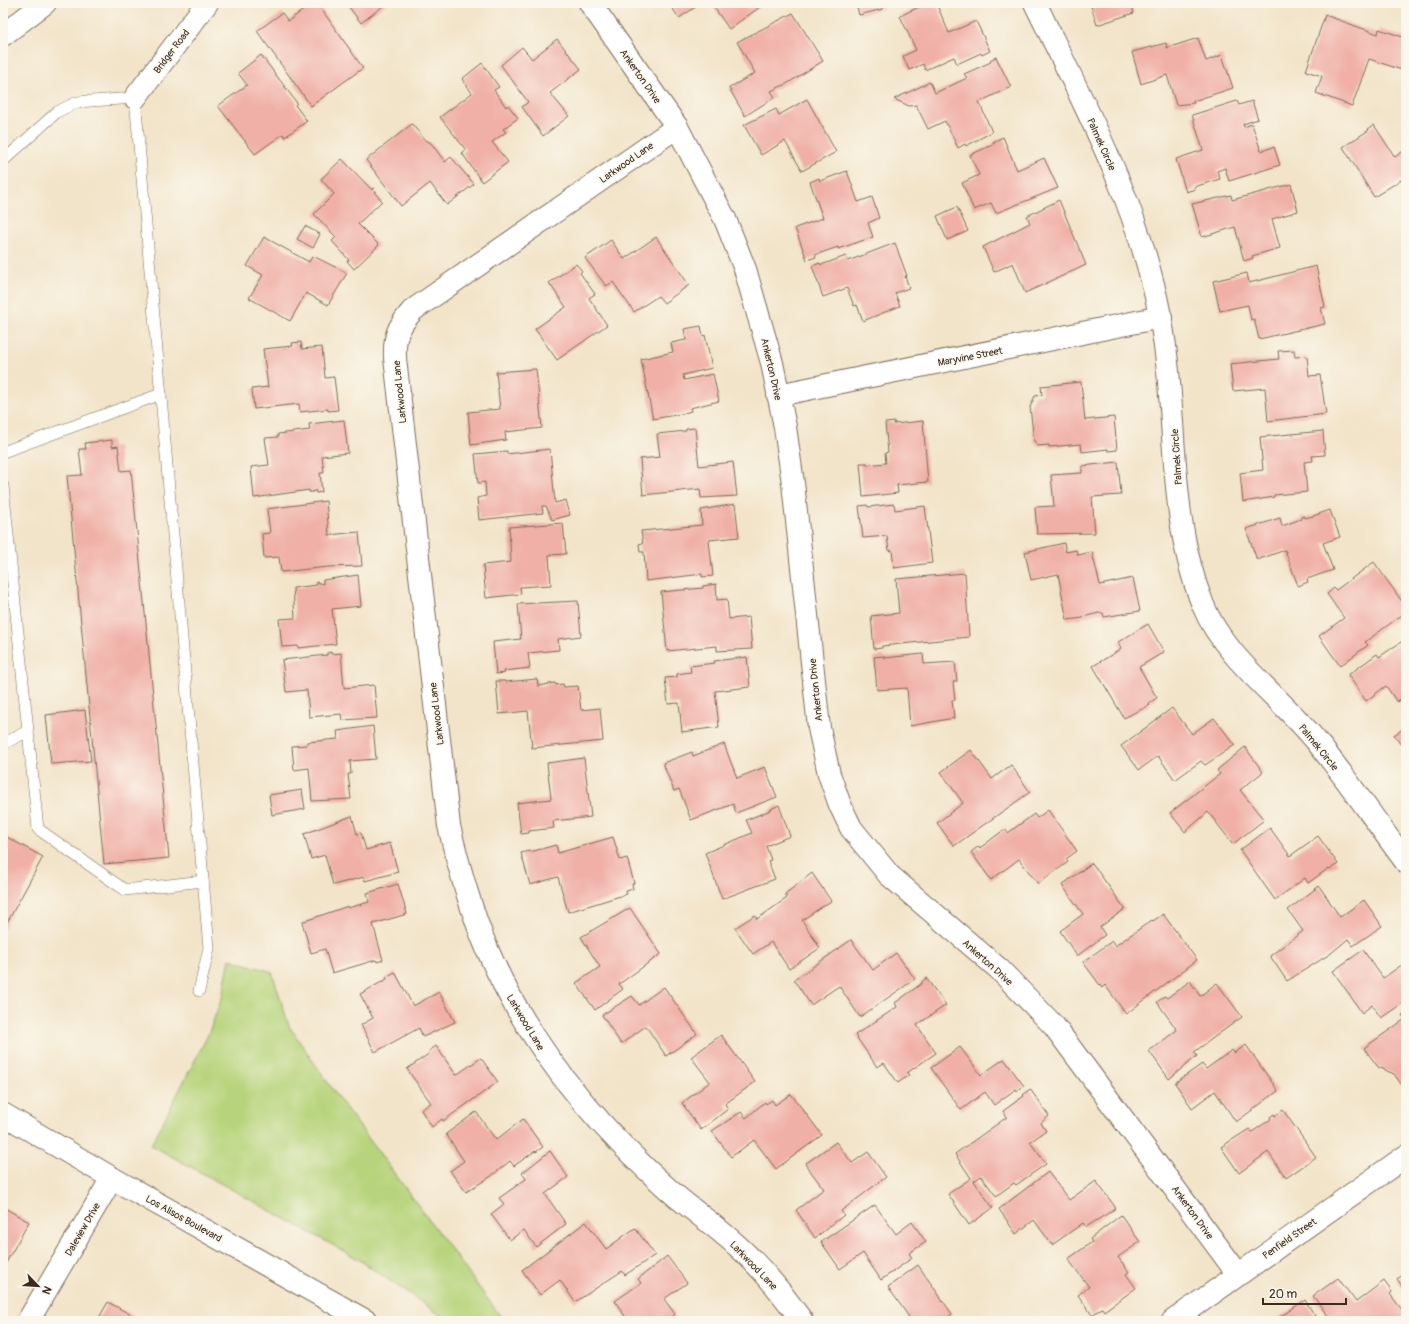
<svg xmlns="http://www.w3.org/2000/svg" width="1409" height="1324" viewBox="0 0 1409 1324" font-family="Pangolin,sans-serif">
  <rect width="100%" height="100%" fill="#fbf7ec"/>
  <filter id="ink" filterUnits="userSpaceOnUse"><feTurbulence type="fractalNoise" baseFrequency=".025" numOctaves="2"/><feDisplacementMap in="SourceGraphic" scale="8" xChannelSelector="R" yChannelSelector="G"/><feConvolveMatrix kernelMatrix="1 2 1 2 8 2 1 2 1" color-interpolation-filters="sRGB"/></filter>
  <filter id="wash" filterUnits="userSpaceOnUse"><feTurbulence type="fractalNoise" baseFrequency=".012" numOctaves="4" result="noise"/><feDisplacementMap in="SourceGraphic" scale="16" xChannelSelector="R" yChannelSelector="G"/><feGaussianBlur stdDeviation="0.9" result="paint"/><feColorMatrix in="noise" values="0 0 0 0 0 0 0 0 0 0 0 0 0 0 0 0 0 1.4 0 .05"/><feComposite in="paint" operator="in"/></filter>
  <g filter="url(#wash)">
    <rect width="100%" height="100%" fill="#f2e4c9"/>
    <!-- green -->
    <polygon fill="#b7d47b" stroke="#797f4c" points="230,959 272,972 289,1026 337,1096 504,1321 449,1321 358,1259 151,1145 207,1037 222,998"/>
    <g id="blocks">
      <!-- building -->
      <g fill="#f0b0a7">
        <polygon points="313,3 317,3 363,68 311,106 257,31 282,13 288,21"/>
        <polygon points="346,3 387,3 361,23"/>
        <polygon points="669,3 702,3 679,18"/>
        <polygon points="711,3 758,3 760,7 729,29"/>
        <polygon points="856,3 882,3 883,9 859,15"/>
        <polygon points="927,3 936,3 949,33 976,21 990,51 982,55 981,53 957,64 954,57 925,70 923,64 909,70 903,56 916,50 900,16"/>
        <polygon points="1090,3 1131,3 1134,13 1097,25"/>
        <polygon points="793,13 823,61 788,83 771,91 775,97 745,116 729,88 755,73 737,42"/>
        <polygon points="1325,15 1378,34 1379,29 1403,37 1406,36 1406,58 1402,70 1369,59 1352,106 1316,93 1322,76 1306,71"/>
        <polygon points="1198,38 1206,61 1222,55 1233,88 1193,101 1194,103 1176,105 1167,75 1141,84 1132,52 1166,43 1167,48"/>
        <polygon points="557,39 581,69 550,93 569,116 543,136 522,107 528,102 501,65 522,47 532,59"/>
        <polygon points="261,55 297,103 295,105 307,121 285,137 283,134 255,154 218,106 247,85 238,73"/>
        <polygon points="996,57 1011,87 979,102 992,132 966,146 965,144 958,148 945,121 928,129 916,105 909,106 894,99 930,82 935,93 967,78 964,74 991,62 990,60"/>
        <polygon points="482,63 499,87 494,90 506,107 508,105 518,118 503,129 506,132 492,142 508,162 482,182 462,153 466,150 440,117 472,93 462,79"/>
        <polygon points="807,99 836,152 802,171 785,141 761,155 744,125 776,109 779,115"/>
        <polygon points="1237,101 1239,105 1252,101 1258,119 1243,124 1244,127 1252,124 1261,151 1274,147 1280,165 1229,181 1225,168 1217,171 1220,179 1194,187 1195,189 1186,192 1176,159 1203,150 1192,115"/>
        <polygon points="412,124 424,139 431,143 445,162 451,157 474,184 447,205 430,183 401,206 366,160"/>
        <polygon points="1374,125 1395,157 1406,149 1406,188 1401,180 1374,197 1343,147 1369,130 1368,129"/>
        <polygon points="1003,137 1017,170 1044,158 1058,188 996,213 991,203 974,210 962,183 979,175 970,155 994,144 993,142"/>
        <polygon points="342,159 372,190 373,188 376,191 374,192 382,201 358,224 379,245 354,269 347,261 349,260 332,241 336,237 314,214 334,194 321,179"/>
        <polygon points="847,171 858,202 872,197 879,218 868,223 873,237 838,249 838,247 815,255 816,257 807,260 795,228 823,218 810,182 819,178 820,181"/>
        <polygon points="1291,184 1298,211 1272,219 1280,248 1252,256 1253,258 1244,261 1235,227 1202,237 1192,204 1231,195 1232,200"/>
        <polygon points="1059,200 1086,265 1025,293 1013,263 994,272 983,247 1030,223 1027,216"/>
        <polygon points="957,207 968,231 947,240 937,216"/>
        <polygon points="305,226 320,234 313,248 297,239"/>
        <polygon points="264,237 309,262 312,257 314,258 315,257 347,273 328,305 306,293 290,321 249,298 263,275 247,266"/>
        <polygon points="656,237 689,285 664,303 658,296 634,312 613,282 606,286 585,258 611,240 624,259"/>
        <polygon points="895,243 907,276 905,276 909,288 895,293 900,306 863,321 857,305 854,306 847,288 823,297 812,266 820,263 821,265 846,256 848,261"/>
        <polygon points="576,264 582,271 580,273 595,294 589,298 607,325 557,360 535,329 566,307 549,283"/>
        <polygon points="1316,266 1325,307 1321,308 1325,324 1259,339 1254,319 1251,320 1248,305 1220,311 1213,281 1247,273 1249,283"/>
        <polygon points="701,326 703,336 705,335 712,368 683,375 684,380 713,374 719,401 690,408 691,411 681,414 653,419 641,359 673,352 671,343 686,340 684,329"/>
        <polygon points="301,342 302,349 322,347 325,378 334,377 338,410 328,411 328,409 300,412 299,404 254,409 252,389 268,387 263,349 293,346 292,343"/>
        <polygon points="1294,350 1295,357 1307,356 1309,376 1320,375 1326,414 1268,421 1265,388 1233,391 1230,364 1279,359 1278,351"/>
        <polygon points="536,369 542,428 505,432 506,440 471,445 468,412 500,409 496,372"/>
        <polygon points="1081,382 1085,420 1114,417 1117,450 1108,451 1108,449 1082,452 1081,444 1049,447 1049,445 1038,446 1034,441 1030,407 1035,396 1042,395 1041,386"/>
        <polygon points="344,420 348,453 322,456 324,473 320,473 322,492 316,493 315,490 313,492 309,492 309,490 254,498 251,467 269,465 265,438 278,437 278,434 310,430 309,424"/>
        <polygon points="923,421 928,482 897,485 898,493 863,497 860,463 867,463 867,465 886,463 885,453 888,452 885,423 895,422 894,424"/>
        <polygon points="695,428 699,466 733,462 737,496 701,498 700,489 643,495 640,459 660,457 657,434 686,431 686,429"/>
        <polygon points="1323,431 1325,455 1312,456 1313,461 1304,462 1307,492 1274,495 1274,497 1243,502 1240,473 1263,470 1260,437"/>
        <polygon points="112,440 112,447 118,446 121,471 131,470 169,858 104,864 67,476 82,475 79,449 86,449 85,443"/>
        <polygon points="550,449 555,503 566,500 570,515 552,520 546,506 542,506 543,513 479,520 477,498 486,496 485,482 478,483 475,454 507,451 507,454"/>
        <polygon points="1118,462 1121,495 1092,497 1095,533 1037,534 1035,507 1054,506 1051,475 1082,473 1082,466"/>
        <polygon points="326,501 329,535 359,532 362,566 328,567 281,572 279,557 264,558 262,534 270,533 267,509"/>
        <polygon points="735,504 739,537 709,540 713,576 702,577 702,574 646,581 644,552 640,552 639,544 643,543 641,531 702,525 701,510"/>
        <polygon points="894,504 895,510 925,506 932,563 894,568 892,550 889,551 887,536 863,538 859,506 867,505 868,507"/>
        <polygon points="1330,510 1340,537 1323,543 1333,570 1307,579 1308,582 1298,586 1285,550 1257,560 1246,529 1280,518 1282,526 1301,519 1301,517 1304,516 1305,518 1313,516"/>
        <polygon points="563,523 566,554 549,555 551,585 520,587 521,594 486,598 483,565 511,562 509,527"/>
        <polygon points="1064,543 1066,552 1076,550 1078,555 1092,552 1100,585 1133,578 1140,611 1104,617 1103,613 1099,613 1083,617 1083,618 1067,620 1058,574 1031,580 1025,552"/>
        <polygon points="1374,562 1406,607 1406,612 1365,642 1368,645 1340,666 1319,636 1344,618 1327,594 1334,588 1336,590"/>
        <polygon points="965,573 969,637 882,646 882,648 874,649 871,616 899,613 896,579"/>
        <polygon points="358,575 361,606 332,609 336,644 298,648 298,646 282,647 279,619 295,618 293,588 317,585 316,582 323,584 323,580"/>
        <polygon points="716,584 717,600 727,599 729,619 749,617 752,649 717,651 717,646 667,651 661,592 703,588 703,586"/>
        <polygon points="578,601 581,636 558,639 559,650 528,653 530,668 504,671 505,673 496,674 493,642 521,639 518,604"/>
        <polygon points="1148,624 1164,652 1139,667 1157,698 1149,703 1150,705 1124,718 1093,666 1121,649 1118,642"/>
        <polygon points="1404,640 1406,641 1406,707 1400,699 1397,702 1386,686 1366,701 1348,675 1377,654 1379,657"/>
        <polygon points="331,652 331,654 341,653 344,688 374,685 377,718 342,720 341,714 309,717 307,690 286,692 282,660 327,655 327,653"/>
        <polygon points="923,654 924,664 955,662 957,681 953,682 955,700 952,700 954,718 910,726 907,688 877,690 874,657 884,656 884,658"/>
        <polygon points="747,657 750,687 715,691 719,727 682,732 679,703 668,704 665,678 677,677 677,674 691,672 690,666 715,663 714,661"/>
        <polygon points="537,679 538,686 555,683 556,685 563,684 564,687 578,686 581,710 600,708 603,741 532,748 528,711 499,714 496,681 505,681 505,682"/>
        <polygon points="1172,708 1192,734 1214,718 1235,745 1205,765 1201,761 1175,780 1158,756 1139,770 1121,746"/>
        <polygon points="85,710 91,761 51,764 46,715"/>
        <polygon points="373,726 376,759 350,761 351,774 348,774 351,799 312,801 309,768 294,770 292,746 307,745 307,742 338,739 337,731"/>
        <polygon points="1406,727 1406,752 1394,735"/>
        <polygon points="724,744 737,778 765,767 777,797 736,813 733,804 691,820 679,789 674,791 663,763 692,752 693,756"/>
        <polygon points="1245,747 1263,772 1240,790 1264,820 1233,844 1208,812 1185,832 1170,813 1220,774 1217,770"/>
        <polygon points="971,750 992,779 1011,765 1030,792 954,846 937,823 963,803 941,772"/>
        <polygon points="584,758 591,817 553,821 554,828 529,831 529,833 521,834 517,803 551,799 547,763"/>
        <polygon points="302,790 305,809 272,815 269,795"/>
        <polygon points="779,805 790,836 766,846 771,860 768,861 775,879 722,899 705,853 752,833 746,820 771,810 771,809"/>
        <polygon points="1048,810 1077,851 1066,859 1068,862 1038,884 1019,859 991,880 971,852 979,846 980,848 1001,832 1006,830 1008,833 1034,814 1037,818"/>
        <polygon points="352,816 357,834 361,833 366,850 390,843 398,872 365,881 364,877 333,885 325,855 311,859 304,834"/>
        <polygon points="1270,828 1290,856 1318,836 1338,864 1330,869 1329,868 1308,883 1305,878 1275,900 1240,850"/>
        <polygon points="3,835 43,857 3,930"/>
        <polygon points="613,837 620,860 627,858 634,883 632,884 633,889 626,891 627,894 568,912 558,877 530,885 521,853 529,851 530,852 556,845 558,853"/>
        <polygon points="1092,863 1125,909 1100,927 1105,935 1077,956 1060,931 1083,914 1062,885"/>
        <polygon points="812,873 831,901 802,920 820,948 789,969 771,942 753,954 735,928 755,915 757,919 787,898 785,894"/>
        <polygon points="398,884 407,914 373,924 383,960 377,962 376,960 332,973 325,949 311,953 302,922 348,906 348,908 369,902 367,893"/>
        <polygon points="1319,886 1340,917 1364,900 1382,926 1353,946 1348,939 1330,954 1287,981 1270,956 1303,931 1288,910"/>
        <polygon points="630,908 661,954 619,984 623,989 595,1010 576,983 600,967 581,937"/>
        <polygon points="1163,914 1197,960 1126,1014 1105,985 1102,988 1083,962 1112,941 1115,946 1152,920 1153,921"/>
        <polygon points="851,940 873,970 896,953 915,979 860,1017 839,986 811,1005 794,980"/>
        <polygon points="1363,950 1383,978 1406,962 1406,1001 1381,1018 1372,1005 1362,1013 1333,971"/>
        <polygon points="395,972 413,1006 439,992 455,1022 423,1037 419,1028 375,1052 361,1025 373,1018 360,994 387,979 386,977"/>
        <polygon points="926,978 946,1005 917,1025 936,1053 907,1073 909,1075 898,1083 884,1063 877,1067 855,1035 897,1007 895,1003 921,984 921,983"/>
        <polygon points="1190,981 1200,996 1217,983 1242,1017 1194,1052 1197,1056 1169,1079 1149,1051 1177,1030 1157,1002 1165,996 1167,998"/>
        <polygon points="664,987 697,1034 666,1056 646,1026 621,1044 602,1015 632,996 639,1005"/>
        <polygon points="1406,1012 1406,1091 1394,1074 1378,1067 1364,1048 1405,1019 1402,1015"/>
        <polygon points="721,1035 755,1082 725,1104 728,1109 701,1130 682,1103 710,1082 691,1057"/>
        <polygon points="1246,1045 1278,1091 1236,1122 1215,1091 1192,1108 1175,1083 1202,1064 1206,1069 1232,1050 1234,1053"/>
        <polygon points="436,1046 456,1075 481,1058 498,1082 443,1121 442,1119 432,1127 421,1110 431,1103 407,1069 430,1053 429,1051"/>
        <polygon points="960,1047 981,1075 1004,1059 1024,1086 1017,1091 1016,1089 994,1105 985,1092 961,1110 931,1068"/>
        <polygon points="1030,1089 1049,1116 1041,1123 1046,1131 1030,1142 1046,1164 1016,1185 1014,1183 996,1196 981,1176 974,1181 993,1208 969,1225 948,1194 971,1178 955,1154 1007,1117 1003,1111 1024,1096 1023,1095"/>
        <polygon points="791,1094 822,1135 776,1169 754,1140 731,1157 712,1131 741,1112 746,1118 765,1102 766,1104 772,1100 775,1105"/>
        <polygon points="1283,1110 1316,1157 1286,1178 1268,1152 1239,1173 1221,1147 1249,1129 1252,1132 1271,1119 1270,1117 1274,1114 1275,1116"/>
        <polygon points="476,1112 496,1140 523,1119 543,1147 536,1152 535,1151 514,1166 510,1161 490,1177 466,1192 450,1171 464,1161 446,1134"/>
        <polygon points="836,1142 852,1163 868,1152 886,1177 841,1211 844,1215 815,1238 796,1210 824,1189 805,1164"/>
        <polygon points="550,1151 568,1177 545,1194 566,1224 536,1247 524,1230 510,1240 491,1214 504,1204 499,1198 526,1179 522,1173"/>
        <polygon points="1048,1172 1069,1200 1096,1181 1116,1208 1086,1227 1083,1223 1052,1245 1034,1220 1016,1234 999,1209"/>
        <polygon points="875,1205 896,1234 912,1222 926,1242 909,1253 912,1258 881,1280 863,1253 840,1269 821,1242"/>
        <polygon points="3,1207 29,1222 3,1268"/>
        <polygon points="1121,1215 1140,1242 1118,1257 1129,1272 1126,1274 1136,1288 1104,1311 1102,1308 1092,1315 1078,1295 1089,1287 1068,1259 1092,1242 1090,1239"/>
        <polygon points="586,1222 606,1249 635,1228 655,1255 625,1275 622,1271 575,1302 560,1280 540,1295 522,1270"/>
        <polygon points="667,1256 687,1283 664,1299 675,1314 673,1316 676,1321 628,1321 615,1301 641,1283 638,1279"/>
        <polygon points="918,1265 952,1314 944,1321 904,1321 909,1317 888,1287"/>
        <polygon points="1406,1273 1406,1292 1397,1279"/>
        <polygon points="1338,1278 1356,1302 1384,1281 1392,1292 1390,1294 1406,1315 1406,1321 1332,1321 1313,1296"/>
        <polygon points="1305,1300 1318,1321 1279,1321 1277,1319"/>
        <polygon points="108,1302 142,1321 97,1321"/>
      </g>
    </g>
  </g>
  <g filter="url(#ink)">
    <use href="#blocks" fill-opacity="0" stroke="#7b6b5a" stroke-width="1"/>
    <g fill="none" stroke-linecap="round" stroke-linejoin="round">
      <defs>
        <g id="service">
          <polyline points="3,161 57,112 77,102 135,98 209,948 199,991"/>
          <polyline points="3,452 161,394"/>
          <polyline points="3,486 38,829 125,890 203,881"/>
          <polyline points="3,744 28,731"/>
        </g>
        <g id="minor">
          <polyline points="590,3 677,127 725,219 745,269 772,363 785,427 793,483 819,728 829,774 840,805 851,828 889,875 999,969 1054,1026 1238,1274"/>
          <path d="M1035 3C1084 104 1139 205 1160 316 1179 411 1166 514 1203 605 1224 658 1282 698 1317 742 1348 780 1376 822 1406 862"/>
          <polyline points="135,98 207,3"/>
          <path d="M677 127 413 310C398 327 394 335 395 358L449 826C459 868 471 911 488 951 528 1044 594 1123 669 1190 694 1212 722 1230 746 1254 767 1274 785 1297 802 1321"/>
          <polyline points="778,395 1161,317"/>
          <polyline points="28,1321 112,1178"/>
          <polyline points="1173,1321 1406,1156"/>
        </g>
        <polyline id="secondary" points="3,1114 112,1178 366,1321"/>
        <polyline id="motorway" points="3,35 45,3"/>
      </defs>
      <!-- service casing -->
      <use href="#service" stroke="#7b6b5a" stroke-width="12"/>
      <!-- minor casing -->
      <use href="#minor" stroke="#7b6b5a" stroke-width="24"/>
      <!-- secondary casing -->
      <use href="#secondary" stroke="#7b6b5a" stroke-width="24"/>
      <!-- motorway casing -->
      <use href="#motorway" stroke="#7b6b5a" stroke-width="24"/>
      <!-- service -->
      <use href="#service" stroke="#fff" stroke-width="11"/>
      <!-- minor -->
      <use href="#minor" stroke="#fff" stroke-width="22"/>
      <!-- secondary -->
      <use href="#secondary" stroke="#fff" stroke-width="22"/>
      <!-- motorway -->
      <use href="#motorway" stroke="#fff" stroke-width="22"/>
    </g>
  </g>
  <g text-anchor="middle" stroke-width="3" stroke-linejoin="round" paint-order="stroke">
    <!-- street labels -->
    <g font-size="10" fill="#3b2a1e" stroke="#fbf7ec">
      <text transform="translate(171 51) rotate(-53)" y="4">Bridger Road</text>
      <text transform="translate(641 76) rotate(55)" y="4">Ankerton Drive</text>
      <text transform="translate(1102 144) rotate(66)" y="4">Palmek Circle</text>
      <text transform="translate(626 162) rotate(-35)" y="4">Larkwood Lane</text>
      <text transform="translate(970 356) rotate(-11)" y="4">Maryvine Street</text>
      <text transform="translate(772 369) rotate(77)" y="4">Ankerton Drive</text>
      <text transform="translate(399 392) rotate(-96)" y="4">Larkwood Lane</text>
      <text transform="translate(1176 457) rotate(-94)" y="4">Palmek Circle</text>
      <text transform="translate(815 690) rotate(-96)" y="4">Ankerton Drive</text>
      <text transform="translate(436 714) rotate(-97)" y="4">Larkwood Lane</text>
      <text transform="translate(1319 747) rotate(51)" y="4">Palmek Circle</text>
      <text transform="translate(988 962) rotate(42)" y="4">Ankerton Drive</text>
      <text transform="translate(526 1022) rotate(59)" y="4">Larkwood Lane</text>
      <text transform="translate(1193 1212) rotate(54)" y="4">Ankerton Drive</text>
      <text transform="translate(184 1218) rotate(29)" y="4">Los Alisos Boulevard</text>
      <text transform="translate(82 1229) rotate(-60)" y="4">Daleview Drive</text>
      <text transform="translate(1289 1238) rotate(-35)" y="4">Penfield Street</text>
      <text transform="translate(754 1265) rotate(46)" y="4">Larkwood Lane</text>
    </g>
  </g>
  <!-- margin -->
  <rect width="1409" height="1324" fill="none" stroke="#fbf7ec" stroke-width="16"/>
  <!-- north arrow -->
  <g transform="translate(38 1286) rotate(115)" stroke="#fbf7ec" stroke-width="3" paint-order="stroke">
  <path d="M0-3L7 15L0 10L-7 15Z" fill="#3b2a1e"/>
  <text y="-6" font-size="11" font-weight="bold" text-anchor="middle" fill="#3b2a1e">N</text>
  </g>
  <!-- scale -->
  <path d="M1263 1298v6h83v-6" fill="none" stroke="#3b2a1e" stroke-width="2"/>
  <text x="1269" y="1298" font-size="12" fill="#3b2a1e" stroke="#fbf7ec" stroke-width="3" paint-order="stroke">20 m</text>
</svg>
